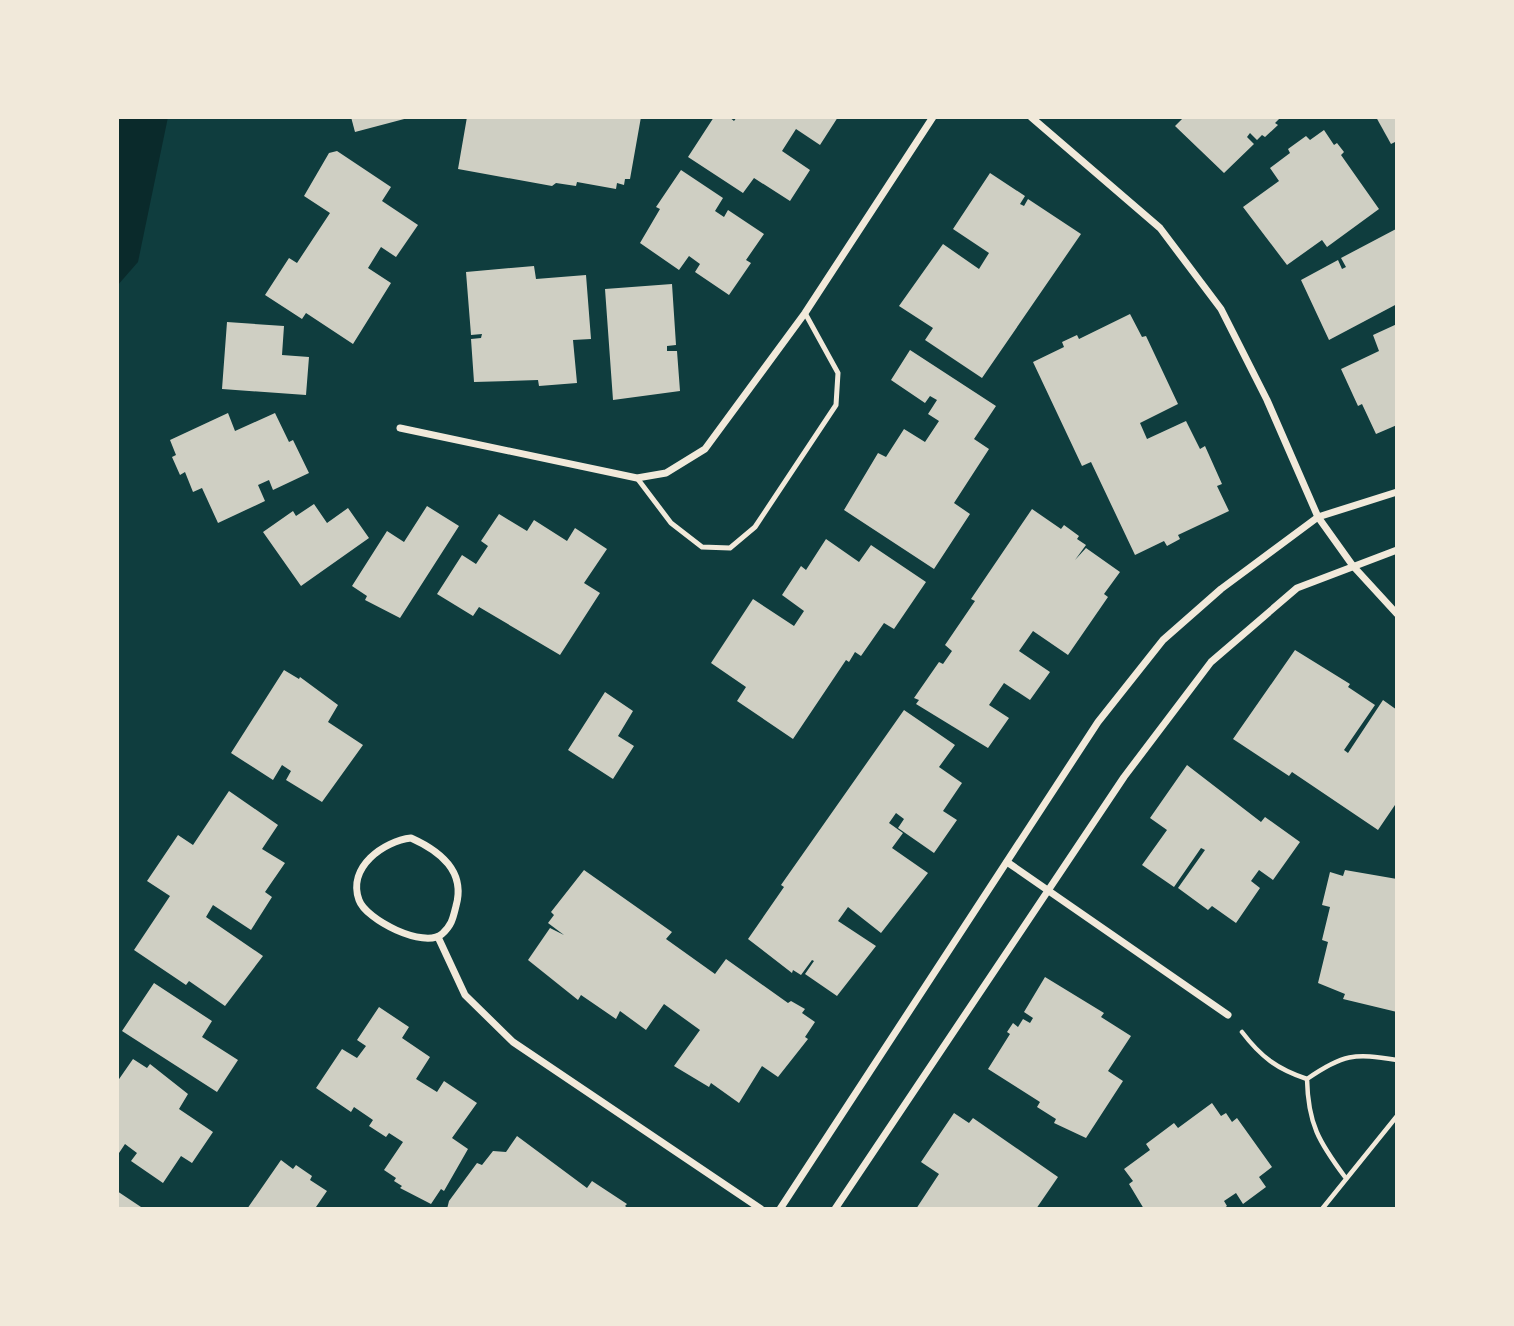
<svg xmlns="http://www.w3.org/2000/svg" width="1514" height="1326" viewBox="0 0 1514 1326" font-family="Lato,sans-serif">
  <rect width="100%" height="100%" fill="#0f3d3e"/>
  <!-- water -->
  <polygon fill="#0a2a2b" points="117,117 168,117 138,262 117,286"/>
  <!-- building -->
  <g fill="#cfcfc3">
    <polygon points="351,117 408,117 408,118 355,132"/>
    <polygon points="467,117 641,117 630,179 625,179 624,185 617,183 616,189 577,182 576,186 556,183 552,186 458,169"/>
    <polygon points="714,117 729,117 734,121 737,117 838,117 820,145 796,129 782,151 810,170 790,201 754,178 743,193 688,157"/>
    <polygon points="1184,117 1281,117 1275,123 1278,125 1265,137 1262,135 1257,140 1250,133 1247,137 1254,144 1224,173 1175,126"/>
    <polygon points="1376,117 1397,117 1397,141 1391,144"/>
    <polygon points="1324,130 1334,145 1337,143 1344,152 1341,155 1379,209 1327,247 1322,240 1287,265 1243,207 1279,181 1270,168 1290,153 1288,149 1306,136 1310,140"/>
    <polygon points="337,151 391,187 382,201 418,225 396,257 381,247 368,268 391,283 353,344 306,313 302,319 265,295 289,258 297,263 330,213 304,196 329,153"/>
    <polygon points="681,170 723,198 715,211 724,217 728,210 764,234 746,260 751,263 729,295 695,272 700,264 689,256 679,270 640,243 660,209 656,207"/>
    <polygon points="990,173 1025,196 1020,204 1024,206 1028,199 1081,234 982,378 925,340 933,328 899,306 943,244 979,269 989,253 953,229"/>
    <polygon points="1396,229 1397,304 1329,340 1301,280 1338,260 1342,269 1346,267 1341,258"/>
    <polygon points="534,266 536,279 586,275 591,339 573,340 577,383 539,386 538,380 474,382 471,339 481,338 482,334 471,335 466,272"/>
    <polygon points="672,284 676,345 667,346 667,351 677,351 680,391 613,400 605,289"/>
    <polygon points="1130,314 1142,337 1146,336 1178,404 1140,423 1147,439 1186,421 1200,449 1205,446 1222,484 1217,486 1229,511 1178,535 1180,539 1167,546 1164,541 1135,555 1091,462 1082,466 1033,362 1064,347 1062,342 1077,335 1079,339"/>
    <polygon points="227,322 284,326 282,355 309,357 306,395 222,389"/>
    <polygon points="1397,324 1397,425 1376,434 1362,404 1358,406 1341,369 1379,351 1373,335"/>
    <polygon points="910,350 996,406 974,439 989,449 954,503 970,514 934,569 844,510 878,453 886,457 904,429 925,442 939,421 928,414 937,400 930,396 925,403 891,380"/>
    <polygon points="228,413 235,431 275,413 289,442 293,440 309,473 273,490 269,480 258,485 265,501 218,523 202,488 193,492 185,472 180,475 172,457 176,455 170,440"/>
    <polygon points="314,504 327,523 348,508 369,538 301,586 263,532 293,511 296,516"/>
    <polygon points="427,506 459,526 400,618 365,600 367,596 352,586 387,531 404,542"/>
    <polygon points="1032,509 1061,529 1064,525 1079,536 1077,539 1086,545 1075,560 1086,548 1120,572 1104,594 1108,597 1068,655 1033,631 1019,651 1050,672 1030,700 1004,683 989,705 1009,718 988,748 916,704 919,700 914,698 939,662 943,664 952,651 945,645 975,601 971,599"/>
    <polygon points="499,514 527,531 534,520 567,541 575,528 607,549 584,583 600,593 560,655 479,607 473,616 437,594 462,555 476,564 488,546 481,541"/>
    <polygon points="826,539 859,562 871,545 926,582 894,629 884,623 861,656 855,652 849,662 846,660 793,739 737,701 746,687 711,663 753,599 794,626 804,611 782,595 801,566 806,570"/>
    <polygon points="1295,650 1350,684 1348,687 1375,705 1344,750 1348,753 1383,700 1397,710 1397,802 1378,830 1292,772 1289,776 1233,739"/>
    <polygon points="284,670 299,679 300,677 338,705 328,722 363,745 322,802 286,780 291,771 282,765 273,780 231,753"/>
    <polygon points="605,692 633,711 618,736 634,746 613,779 568,750"/>
    <polygon points="904,710 955,745 939,767 962,783 943,811 957,820 934,853 898,828 904,819 896,813 889,823 903,833 892,848 928,873 881,933 848,907 838,921 876,946 837,996 805,974 814,961 812,960 801,975 793,970 792,973 748,939 784,887 781,885"/>
    <polygon points="1187,765 1261,822 1265,817 1300,842 1273,880 1259,870 1251,881 1260,888 1236,923 1212,906 1208,910 1178,888 1205,850 1201,848 1174,887 1142,865 1167,830 1150,818"/>
    <polygon points="229,791 278,825 262,849 285,863 265,892 272,897 251,930 213,905 206,917 263,956 225,1006 189,981 186,985 134,950 170,896 147,881 178,835 193,845"/>
    <polygon points="584,870 672,932 666,939 715,974 726,959 788,1003 791,1001 805,1009 802,1013 815,1022 805,1037 808,1039 778,1077 762,1066 739,1103 711,1083 709,1087 674,1066 700,1030 664,1004 646,1030 620,1011 616,1019 581,995 578,1000 528,960 550,928 564,935 548,923 554,915 551,912"/>
    <polygon points="1345,870 1397,879 1397,1012 1343,999 1345,994 1318,983 1328,942 1322,940 1330,907 1322,905 1330,872 1343,876"/>
    <polygon points="1045,977 1104,1013 1101,1017 1131,1036 1108,1071 1123,1081 1086,1138 1054,1123 1056,1119 1037,1107 1040,1102 988,1069 1010,1034 1007,1032 1013,1023 1018,1027 1023,1019 1030,1023 1033,1018 1024,1012"/>
    <polygon points="154,983 212,1021 202,1037 238,1060 217,1092 122,1031"/>
    <polygon points="379,1007 409,1027 402,1038 430,1057 416,1079 437,1092 444,1081 477,1103 452,1138 468,1149 444,1191 441,1189 431,1204 400,1188 402,1186 394,1181 396,1178 384,1170 403,1142 389,1133 386,1137 369,1126 373,1120 354,1107 351,1112 316,1088 342,1049 357,1058 366,1046 357,1040"/>
    <polygon points="133,1059 147,1068 150,1064 188,1094 179,1109 213,1132 192,1163 181,1156 163,1183 131,1161 137,1153 125,1144 117,1156 117,1082"/>
    <polygon points="1212,1103 1221,1116 1226,1113 1232,1122 1237,1118 1272,1167 1259,1177 1266,1187 1243,1204 1236,1193 1224,1201 1227,1206 1223,1209 1144,1209 1129,1184 1133,1181 1124,1169 1150,1150 1146,1144 1174,1123 1178,1128"/>
    <polygon points="954,1113 969,1123 973,1118 1058,1177 1036,1209 916,1209 939,1174 921,1162"/>
    <polygon points="517,1136 587,1188 592,1181 627,1204 625,1206 629,1209 447,1209 449,1201 477,1163 482,1165 493,1151 506,1152"/>
    <polygon points="281,1160 293,1169 296,1165 312,1176 310,1180 327,1191 316,1207 319,1209 247,1209"/>
    <polygon points="117,1191 144,1209 117,1209"/>
  </g>
  <g fill="none" stroke-linecap="round" stroke-linejoin="round">
    <!-- path -->
    <g stroke="#f1e9da" stroke-width="4.5">
      <path d="M1242 1032C1261 1057 1277 1069 1307 1079"/>
      <path d="M1345 1177C1319 1142 1308 1124 1307 1079 1343 1054 1354 1053 1397 1060"/>
      <polyline points="1322,1209 1397,1116"/>
    </g>
    <!-- service -->
    <polyline stroke="#f1e9da" stroke-width="5" points="637,478 671,523 702,547 730,548 755,527 836,405 838,373 805,313"/>
    <!-- minor -->
    <g stroke="#f1e9da" stroke-width="7">
      <polyline points="1031,117 1160,228 1221,309 1267,400 1318,517 1353,566 1397,614"/>
      <polyline points="400,428 637,478 666,473 705,449 805,313 933,117"/>
      <path d="M411 838C440 851 466 871 456 906 453 918 452 925 442 934 424 949 366 920 359 900 347 867 384 841 411 838Z"/>
      <polyline points="1007,862 1228,1015"/>
      <polyline points="438,937 465,995 513,1042 761,1209"/>
      <polyline points="780,1209 1098,722 1163,640 1221,589 1318,517 1397,492"/>
      <polyline points="835,1209 1124,777 1211,662 1297,588 1397,550"/>
    </g>
  </g>
  <!-- border -->
  <rect width="1514" height="1326" fill="none" stroke="#f1e9da" stroke-width="238"/>
</svg>
